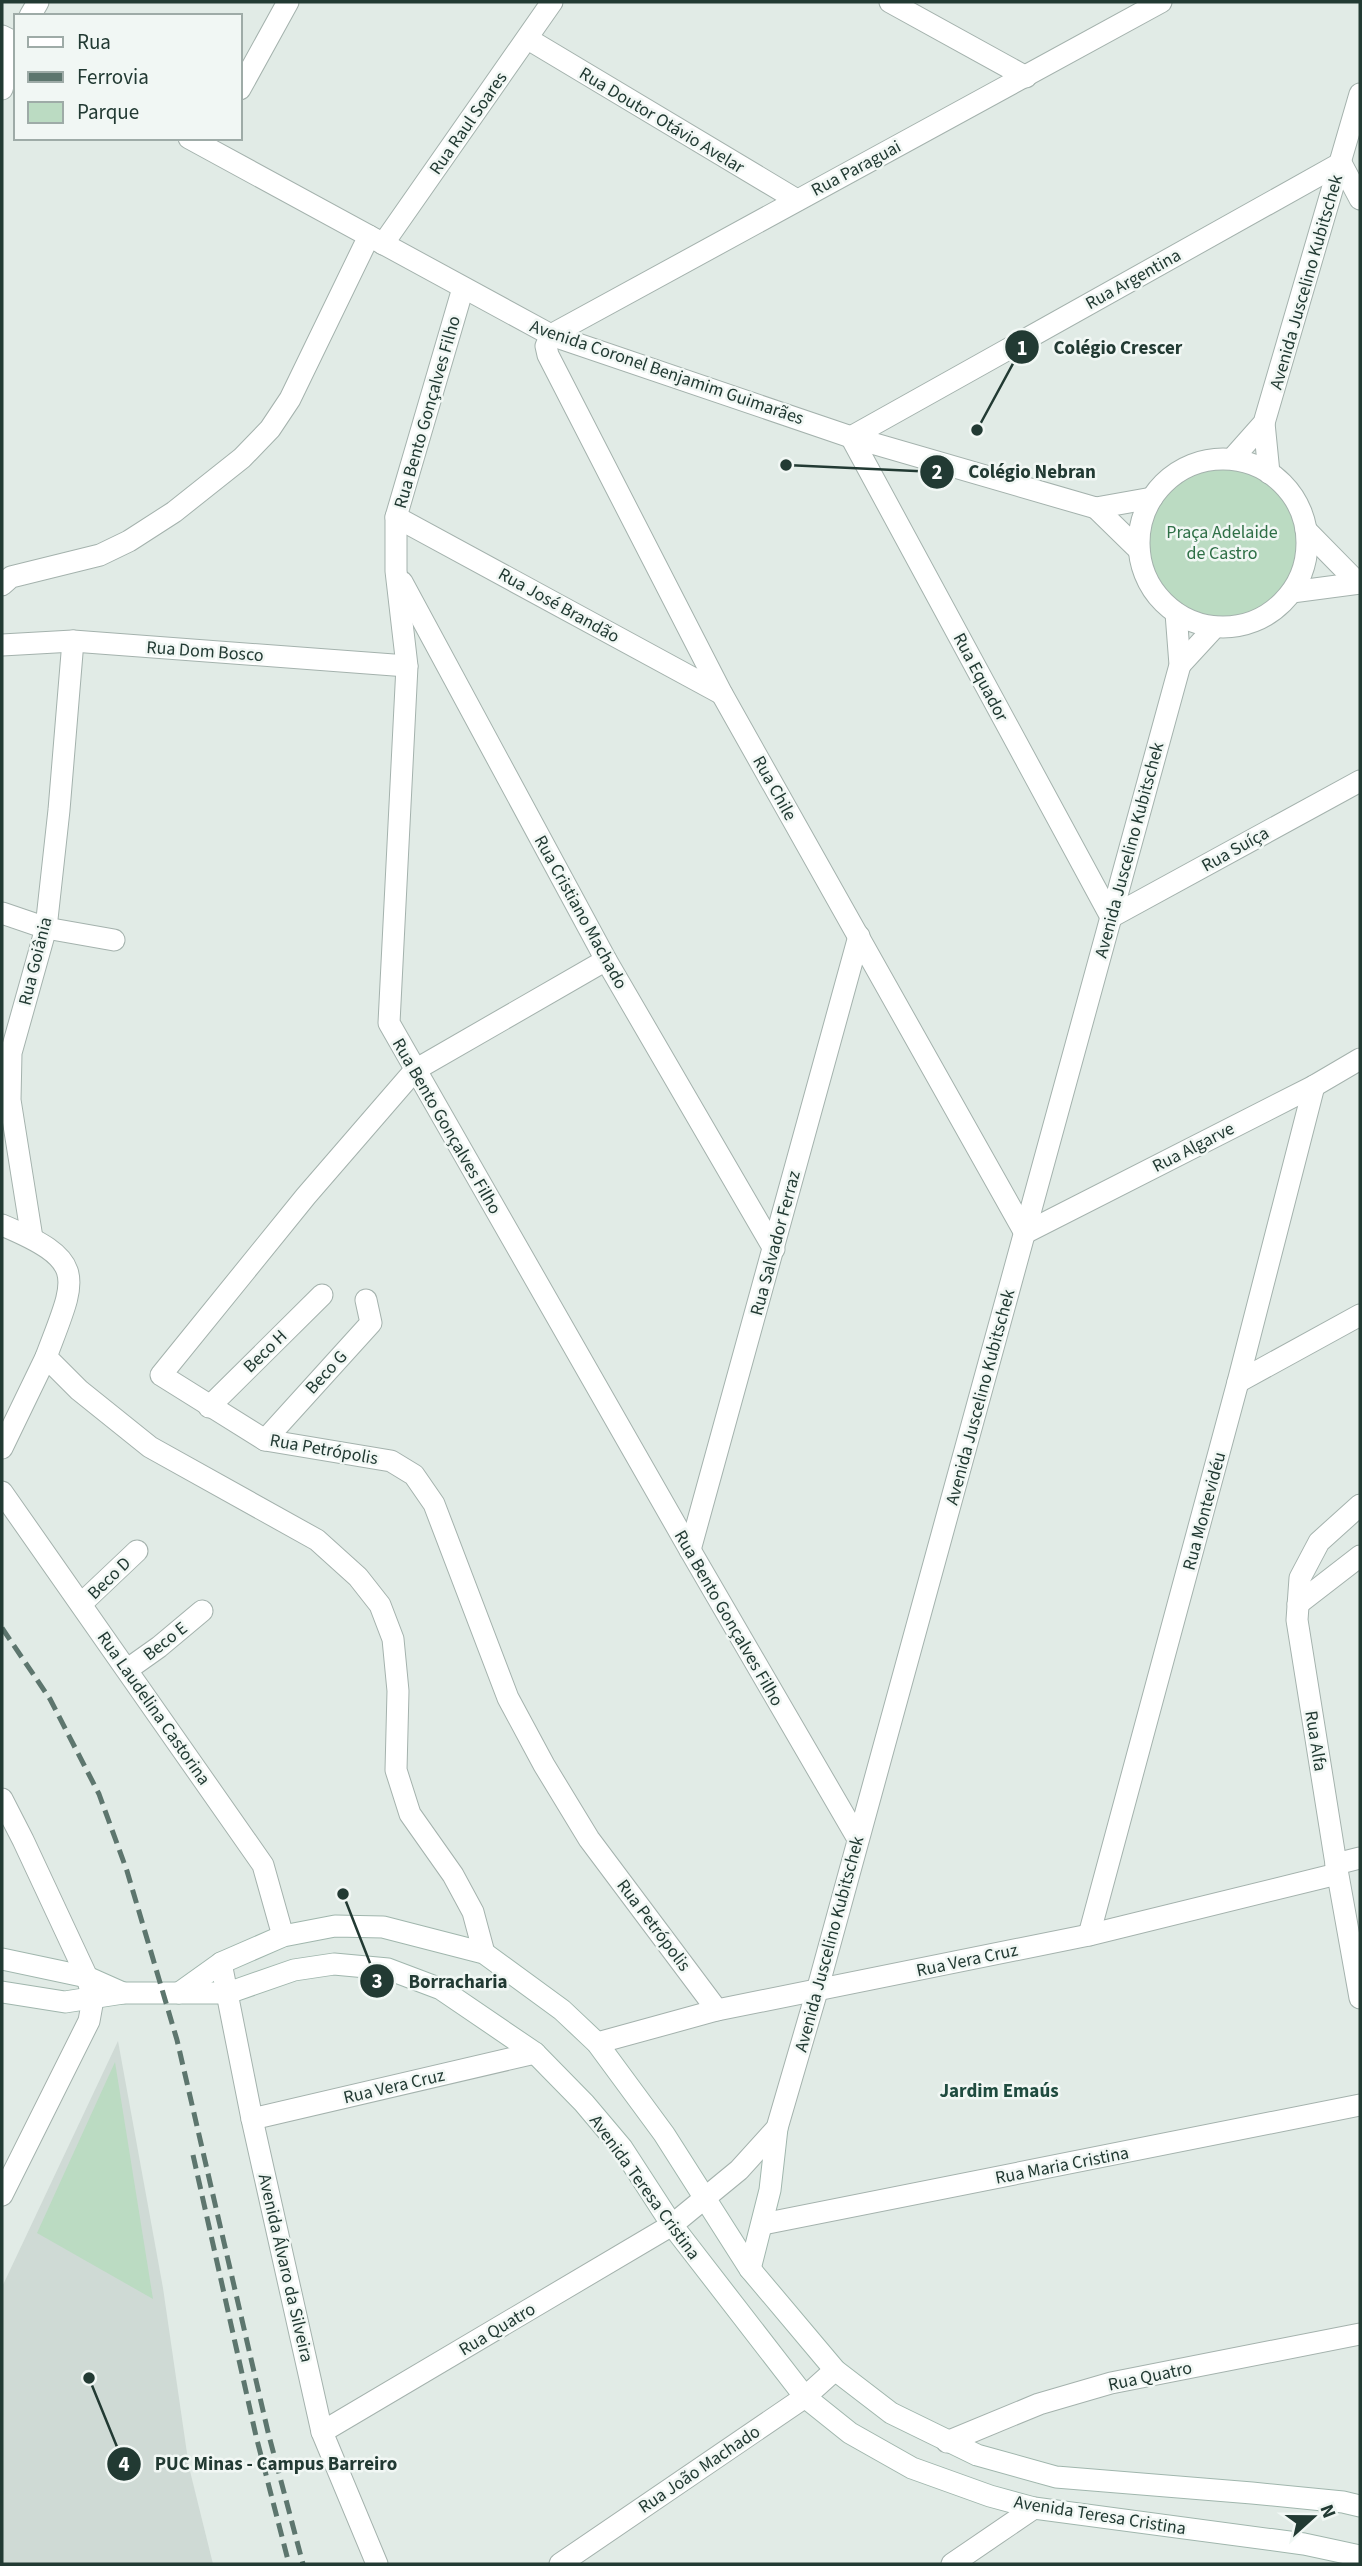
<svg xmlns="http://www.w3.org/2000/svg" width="1362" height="2566" viewBox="0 0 1362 2566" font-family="'Source Sans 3',sans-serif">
  <rect width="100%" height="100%" fill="#e1ebe6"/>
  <!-- built -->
  <polygon fill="#cfdad5" points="118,2041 163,2288 189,2467 213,2564 2,2564 2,2287"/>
  <!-- green -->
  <g fill="#bbdbc2">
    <circle cx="1222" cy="542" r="76"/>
    <polygon points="115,2062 153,2299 37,2233"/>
  </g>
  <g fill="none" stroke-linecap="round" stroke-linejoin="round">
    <defs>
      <g id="minor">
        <polyline points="890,2 1026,77"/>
        <polyline points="1161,2 551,335 546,346 548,355 722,694 1025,1233 1314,1086 1360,1059"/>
        <polyline points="30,16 38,2"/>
        <polyline points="528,39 797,200"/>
        <polyline points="2,89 16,41"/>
        <polyline points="240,89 288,2"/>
        <polyline points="1360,199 1341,163 851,437 1111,917 1360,781"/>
        <polyline points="383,244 552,2"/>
        <polyline points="463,288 396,517 396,571 407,666 389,1023 690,1550 858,1839"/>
        <polyline points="396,517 722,694"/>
        <polyline points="402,582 606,960 774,1249"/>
        <polyline points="2,585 11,577 100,555 129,541 174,512 242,458 270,429 290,399 369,236"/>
        <polyline points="2,645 73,641 407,666"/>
        <polyline points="2,913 46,928 114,940"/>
        <polyline points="606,960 415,1070 306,1196 161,1375 265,1440 391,1461 414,1475 434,1504 508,1698 544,1765 589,1839 717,2010"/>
        <path d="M2 1225C90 1262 76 1277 46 1357L79 1390 150 1447 317 1540 358 1577 380 1605 393 1639 398 1691 396 1770 410 1814 453 1875 473 1912 484 1953"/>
        <polyline points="32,1238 10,1100 11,1053 46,928 59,810 73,641"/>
        <polyline points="1238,1382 1360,1315"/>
        <polyline points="209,1407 322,1295"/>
        <polyline points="265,1440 371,1323 366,1300"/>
        <polyline points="2,1448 46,1357"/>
        <polyline points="2,1492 263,1865 283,1936"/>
        <polyline points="1360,1505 1319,1542 1300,1578 1297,1620 1336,1864 1360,1998"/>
        <polyline points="690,1550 859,936"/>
        <polyline points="81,1604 137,1551"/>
        <polyline points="1298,1604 1360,1556"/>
        <polyline points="128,1669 159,1647 202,1611"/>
        <polyline points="2,1799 23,1840 87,1977 93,1999 89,2021 2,2195"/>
        <polyline points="1336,1864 1360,1858"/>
        <polyline points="1089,1935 1238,1382 1314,1086"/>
        <polyline points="221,1963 252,2119 322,2432 377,2564"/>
        <polyline points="597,2043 717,2010 1089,1935 1337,1874"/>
        <polyline points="252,2119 535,2053"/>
        <polyline points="763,2224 1360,2105"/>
        <polyline points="322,2432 672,2225"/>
        <polyline points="947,2442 1039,2404 1111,2383 1360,2334"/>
        <polyline points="560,2564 805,2397 835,2370"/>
        <polyline points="952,2564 1034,2508"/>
      </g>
      <g id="tertiary">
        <polyline points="2,36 16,43"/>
        <polyline points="189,138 551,335 851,437 1096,508 1152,498"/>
        <polyline points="1264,423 1269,473"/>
        <polyline points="1232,459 1264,423 1360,94"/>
        <circle cx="1223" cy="543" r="84"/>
        <polyline points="1096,508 1139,550"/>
        <polyline points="1306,530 1358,583"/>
        <polyline points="1292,592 1360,583"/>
        <polyline points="1180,665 1215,627"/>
        <polyline points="672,2225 739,2170 777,2128 817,1991 1180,665 1176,613"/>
      </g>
      <g id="secondary">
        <polyline points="2,1959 87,1977 123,1993"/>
        <polyline points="2,1992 65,2002 123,1993 228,1993 294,1970 334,1964 388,1969 441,1989 535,2053 584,2103 622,2148 672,2225 805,2397 850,2433 912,2468 990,2496 1034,2508 1304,2544 1360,2556"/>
        <polyline points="179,1993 221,1963 283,1936 335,1926 383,1927 484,1953 562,2010 597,2043 664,2134 750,2269 835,2370 891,2413 977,2455 1056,2477 1252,2493 1343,2502 1360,2506"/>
        <polyline points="750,2269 770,2190 777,2128"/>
      </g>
    </defs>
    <!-- minor casing -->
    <use href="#minor" stroke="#a4b2ad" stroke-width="23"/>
    <!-- tertiary casing -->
    <use href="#tertiary" stroke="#a4b2ad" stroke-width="23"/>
    <!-- secondary casing -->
    <use href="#secondary" stroke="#a0b6ad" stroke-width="23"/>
    <!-- minor -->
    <use href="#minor" stroke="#fff" stroke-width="21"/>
    <!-- tertiary -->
    <use href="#tertiary" stroke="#fff" stroke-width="21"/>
    <!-- secondary -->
    <use href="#secondary" stroke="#fff" stroke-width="21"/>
    <!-- rail -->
    <g stroke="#5d766e" stroke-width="5" stroke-dasharray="14 7" stroke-linecap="butt">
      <polyline points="2,1628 50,1699 99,1794 127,1871 177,2040 268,2432 303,2564"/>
      <polyline points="193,2155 256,2436 289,2564"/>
    </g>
  </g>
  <g text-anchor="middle" stroke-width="5" stroke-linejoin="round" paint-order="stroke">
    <!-- street labels -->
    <g font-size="18" fill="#223a33" stroke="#f1f7f4">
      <text transform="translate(662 120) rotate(31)" y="6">Rua Doutor Otávio Avelar</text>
      <text transform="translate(468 123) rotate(-55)" y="6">Rua Raul Soares</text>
      <text transform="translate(856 168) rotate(-28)" y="6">Rua Paraguai</text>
      <text transform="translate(1133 279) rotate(-29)" y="6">Rua Argentina</text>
      <text transform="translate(1306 282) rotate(-74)" y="6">Avenida Juscelino Kubitschek</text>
      <text transform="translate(667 372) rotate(19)" y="6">Avenida Coronel Benjamim Guimarães</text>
      <text transform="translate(427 412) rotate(-74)" y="6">Rua Bento Gonçalves Filho</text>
      <text transform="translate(559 605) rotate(29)" y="6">Rua José Brandão</text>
      <text transform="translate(205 651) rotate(4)" y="6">Rua Dom Bosco</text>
      <text transform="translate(981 677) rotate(62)" y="6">Rua Equador</text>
      <text transform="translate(775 788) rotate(61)" y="6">Rua Chile</text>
      <text transform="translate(1235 849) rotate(-29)" y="6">Rua Suíça</text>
      <text transform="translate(1129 850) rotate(-75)" y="6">Avenida Juscelino Kubitschek</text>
      <text transform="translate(581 912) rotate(61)" y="6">Rua Cristiano Machado</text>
      <text transform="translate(35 961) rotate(-76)" y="6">Rua Goiânia</text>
      <text transform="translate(447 1126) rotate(60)" y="6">Rua Bento Gonçalves Filho</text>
      <text transform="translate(1193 1147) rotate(-27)" y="6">Rua Algarve</text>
      <text transform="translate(775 1243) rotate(-75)" y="6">Rua Salvador Ferraz</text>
      <text transform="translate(265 1351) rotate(-44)" y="6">Beco H</text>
      <text transform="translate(326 1372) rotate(-47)" y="6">Beco G</text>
      <text transform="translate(980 1397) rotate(-75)" y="6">Avenida Juscelino Kubitschek</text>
      <text transform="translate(324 1449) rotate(10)" y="6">Rua Petrópolis</text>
      <text transform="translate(1204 1511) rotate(-75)" y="6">Rua Montevidéu</text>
      <text transform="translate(109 1578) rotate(-44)" y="6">Beco D</text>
      <text transform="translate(729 1618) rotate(60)" y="6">Rua Bento Gonçalves Filho</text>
      <text transform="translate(165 1641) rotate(-38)" y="6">Beco E</text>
      <text transform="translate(154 1708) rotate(55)" y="6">Rua Laudelina Castorina</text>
      <text transform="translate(1316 1741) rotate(81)" y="6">Rua Alfa</text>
      <text transform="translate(654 1925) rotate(53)" y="6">Rua Petrópolis</text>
      <text transform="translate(829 1944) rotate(-75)" y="6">Avenida Juscelino Kubitschek</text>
      <text transform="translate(967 1960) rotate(-12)" y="6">Rua Vera Cruz</text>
      <text transform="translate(394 2086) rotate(-13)" y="6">Rua Vera Cruz</text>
      <text transform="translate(1062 2165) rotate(-11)" y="6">Rua Maria Cristina</text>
      <text transform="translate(645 2187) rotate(54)" y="6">Avenida Teresa Cristina</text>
      <text transform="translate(286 2268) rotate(77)" y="6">Avenida Álvaro da Silveira</text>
      <text transform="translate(497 2329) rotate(-31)" y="6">Rua Quatro</text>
      <text transform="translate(1150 2376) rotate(-12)" y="6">Rua Quatro</text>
      <text transform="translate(699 2469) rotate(-34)" y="6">Rua João Machado</text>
      <text transform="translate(1100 2515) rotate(9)" y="6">Avenida Teresa Cristina</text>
    </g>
    <!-- park labels -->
    <g font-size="18" fill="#2e6f46" stroke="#f1f7f4">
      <text x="1222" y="538">Praça Adelaide<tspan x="1222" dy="21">de Castro</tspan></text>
    </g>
    <!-- neighbourhood labels -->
    <g font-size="19" font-weight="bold" fill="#1f4b3f" stroke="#f1f7f4">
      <text x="999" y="2097">Jardim Emaús</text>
    </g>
  </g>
  <!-- callouts -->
  <path fill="none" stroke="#223a33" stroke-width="2.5" d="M977 430L1022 347M786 465L937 472M343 1894L377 1981M89 2378L124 2464"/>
  <g fill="#223a33" stroke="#f1f7f4" stroke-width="2.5">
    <circle cx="977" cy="430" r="7"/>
    <circle cx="786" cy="465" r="7"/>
    <circle cx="343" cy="1894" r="7"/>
    <circle cx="89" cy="2378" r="7"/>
    <circle cx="1022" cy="347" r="18"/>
    <circle cx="937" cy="472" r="18"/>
    <circle cx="377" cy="1981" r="18"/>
    <circle cx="124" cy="2464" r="18"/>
  </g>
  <g font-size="21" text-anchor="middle" font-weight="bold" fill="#fff">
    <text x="1022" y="355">1</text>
    <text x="937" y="479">2</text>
    <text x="377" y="1988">3</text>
    <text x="124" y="2471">4</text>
  </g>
  <g font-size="19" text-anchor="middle" font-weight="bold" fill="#223a33" stroke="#f1f7f4" stroke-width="5" stroke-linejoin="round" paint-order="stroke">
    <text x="1118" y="354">Colégio Crescer</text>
    <text x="1032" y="478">Colégio Nebran</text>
    <text x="458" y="1988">Borracharia</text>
    <text x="276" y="2470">PUC Minas - Campus Barreiro</text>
  </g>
  <!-- border -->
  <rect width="1362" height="2566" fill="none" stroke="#223a33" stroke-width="7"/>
  <!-- legend -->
  <rect x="14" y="14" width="228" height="126" fill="#f1f7f4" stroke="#9eaba7" stroke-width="2"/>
  <rect x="28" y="37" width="35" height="10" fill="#ffffff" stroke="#9eaba7" stroke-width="2"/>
  <text x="77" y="49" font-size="21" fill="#223a33">Rua</text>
  <rect x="28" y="72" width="35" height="10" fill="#5d766e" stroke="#9eaba7" stroke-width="2"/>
  <text x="77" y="84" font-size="21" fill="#223a33">Ferrovia</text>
  <rect x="28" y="102" width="35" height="21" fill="#bbdbc2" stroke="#9eaba7" stroke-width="2"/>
  <text x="77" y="119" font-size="21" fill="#223a33">Parque</text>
  <!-- north arrow -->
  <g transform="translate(1313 2517) rotate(69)" stroke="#f1f7f4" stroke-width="5" paint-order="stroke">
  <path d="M0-5L12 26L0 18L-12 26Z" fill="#223a33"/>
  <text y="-10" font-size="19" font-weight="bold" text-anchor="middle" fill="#223a33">N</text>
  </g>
</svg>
